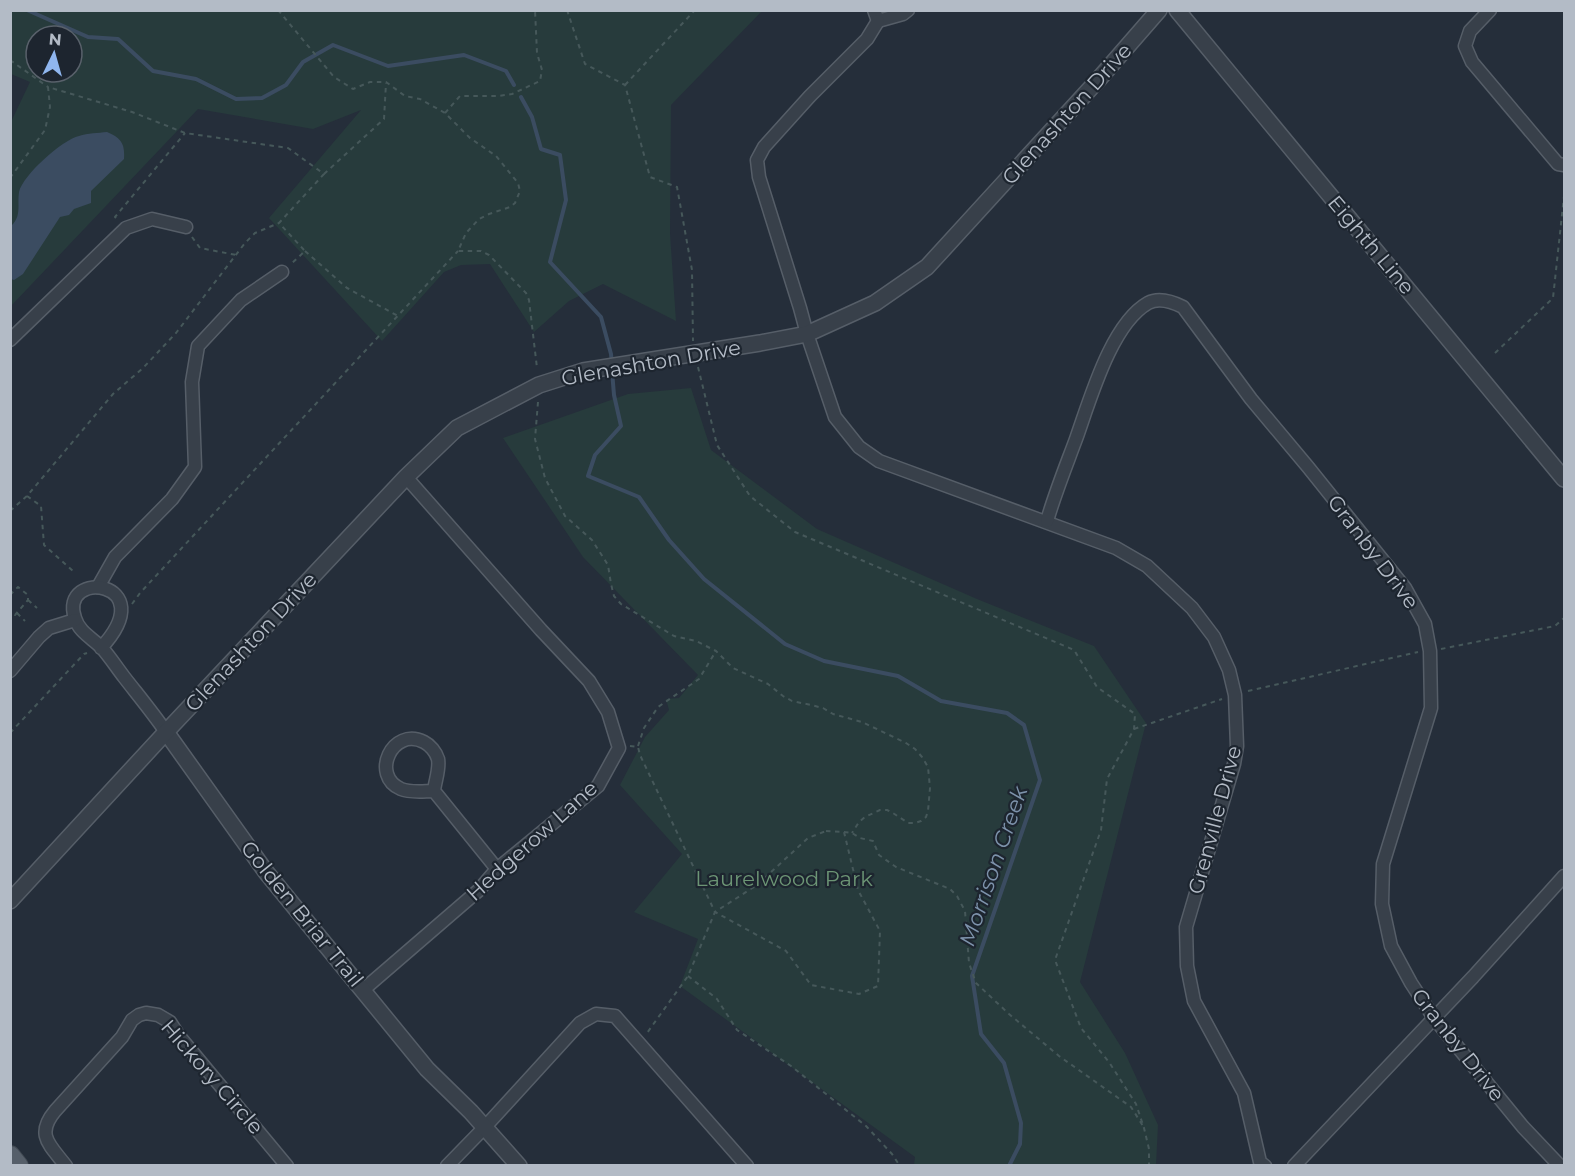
<svg xmlns="http://www.w3.org/2000/svg" width="1575" height="1176" viewBox="0 0 1575 1176" font-family="Montserrat,sans-serif">
  <rect width="100%" height="100%" fill="#252e3a"/>
  <!-- green -->
  <g fill="#273b3c" fill-rule="evenodd">
    <path d="M11 11H762L671 105 670 234 676 321 603 284 569 301 534 332 490 264 461 265 444 272 382 341 269 218 361 110 313 129 198 109 11 306 10 124 30 82 11 74ZM36 36H72V72H36Z"/>
    <polygon points="691,388 711,450 817,529 977,599 1094,646 1146,723 1080,982 1125,1053 1158,1125 1156,1165 914,1165 915,1157 680,986 698,939 634,912 682,854 620,785 645,737 669,710 666,699 679,698 698,675 583,557 503,438 628,394"/>
  </g>
  <!-- water -->
  <path fill="#3b4c61" d="M107 132C121 138 125 143 124 159L91 191V203L74 209 69 215 60 217 23 274 14 280 11 279V226C22 216 17 205 19 192 23 175 62 140 79 136 88 133 98 133 107 132Z"/>
  <g fill="none" stroke-linecap="round" stroke-linejoin="round">
    <!-- stream -->
    <g stroke="#3b4c61" stroke-width="4">
      <polyline points="27,10 88,37 118,39 153,71 196,79 236,99 262,98 286,85 303,62 333,45 388,66 464,55 506,71 514,85"/>
      <polyline points="521,97 532,117 541,149 560,155 566,200 550,262 601,317 611,354 612,364"/>
      <polyline points="612,371 614,395 621,426 595,455 588,476 639,497 669,540 704,579 785,644 824,661 898,676 941,701 1007,713 1024,725 1040,780 972,976 981,1034 1004,1063 1021,1123 1020,1144 1009,1166"/>
    </g>
    <defs>
      <g id="minor">
        <polyline points="874,10 878,21 903,14 908,10"/>
        <polyline points="1490,10 1470,31 1465,46 1472,62 1558,164 1564,165"/>
        <polyline points="878,21 867,39 810,96 764,147 757,160 759,177 800,308 807,334 835,417 859,447 879,461 1116,548 1147,566 1192,608 1214,637 1229,670 1235,695 1237,746 1234,764 1186,927 1187,966 1194,1001 1244,1093 1260,1162 1265,1166"/>
        <polyline points="10,340 126,228 152,219 186,227"/>
        <path d="M1047 521C1055 493 1066 466 1076 439 1090 400 1111 324 1148 303 1159 297 1173 302 1183 307L1251 399 1308 467 1405 588 1425 624 1430 651 1431 708 1383 864 1382 904 1391 946 1411 983 1434 1018 1523 1127 1560 1166"/>
        <polyline points="98,587 115,557 172,499 195,467 192,382 198,346 241,300 282,272"/>
        <path d="M101 648C164 580 58 568 75 618 79 632 92 638 102 648 110 657 117 668 124 677 138 695 153 713 166 732"/>
        <polyline points="10,671 39,637 49,628 75,620"/>
        <path d="M434 791C424 791 410 793 401 789 370 776 392 726 424 742 430 745 436 752 438 759 440 769 435 781 434 791L497 869"/>
        <polyline points="363,990 479,890 497,869 598,786 619,748 608,712 589,681 541,630 406,477"/>
        <path d="M66 1166C50 1145 35 1135 55 1111L122 1037 132 1020 139 1015 146 1013 158 1015 170 1022 179 1036 287 1166"/>
        <polyline points="447,1166 485,1127 580,1023 596,1014 615,1016 747,1166"/>
        <polyline points="1294,1166 1473,977 1564,876"/>
      </g>
      <g id="tertiary">
        <polyline points="1177,10 1564,479"/>
        <polyline points="166,732 266,872 427,1069 471,1112 519,1166"/>
        <polyline points="10,901 166,732 406,477 457,428 539,385 583,371 760,343 807,334 875,303 927,267 1098,80 1159,10"/>
      </g>
      <polyline id="primary" points="10,1156 18,1166"/>
    </defs>
    <!-- minor casing -->
    <use href="#minor" stroke="#565e68" stroke-width="15"/>
    <!-- tertiary casing -->
    <use href="#tertiary" stroke="#565e68" stroke-width="18"/>
    <!-- primary casing -->
    <use href="#primary" stroke="#414953" stroke-width="22"/>
    <!-- path -->
    <g stroke="#46585a" stroke-width="2" stroke-dasharray="4.5 4.5" stroke-linecap="butt">
      <polyline points="278,10 334,77 353,89 370,82 386,82 405,96 420,99 445,113 470,138 496,156 518,183 520,191 515,203 510,207 489,214 479,219 466,233 458,251 481,251 489,255 526,293 529,300 537,368"/>
      <polyline points="567,10 585,64 625,85 650,177 677,187 692,270 693,341"/>
      <polyline points="10,60 48,87"/>
      <polyline points="625,85 695,10"/>
      <polyline points="445,113 460,96 498,96 512,94 540,81 542,70 537,53 535,10"/>
      <polyline points="324,174 384,119 386,83"/>
      <polyline points="10,178 45,130 50,107 48,87 132,112 185,133 288,148 324,174 279,223 305,251 290,265"/>
      <polyline points="116,218 115,217 185,133"/>
      <polyline points="192,237 200,248 236,255"/>
      <polyline points="305,251 347,288 398,316"/>
      <polyline points="1495,353 1553,298 1564,196"/>
      <polyline points="698,367 717,445 750,496 795,532 1074,650 1097,687 1135,714 1134,729 1107,779 1101,830 1055,960 1081,1028 1109,1062 1136,1104 1144,1128 1149,1149 1149,1166"/>
      <polyline points="538,402 535,439 545,478 565,516 592,540 608,565 611,584 614,596 621,604 674,636 696,641 716,651 733,668 768,684 783,696 792,701 811,705 823,708 833,714 862,722 906,743 915,749 922,757 928,767 930,788 928,811 926,817 921,821 915,823 908,823 893,813 887,810 880,810 865,817 859,822 852,833"/>
      <polyline points="27,496 41,506 44,545 73,571"/>
      <polyline points="10,511 27,496 113,394 143,368 176,333 245,243 255,233 279,223"/>
      <polyline points="10,595 18,587 28,595 28,600 15,615 10,611"/>
      <polyline points="28,600 37,608"/>
      <polyline points="132,604 140,593 458,251"/>
      <polyline points="17,613 25,621"/>
      <polyline points="1441,649 1555,626 1564,618"/>
      <polyline points="1248,691 1418,652"/>
      <polyline points="1134,729 1222,699"/>
      <polyline points="10,733 84,654 87,653"/>
      <polyline points="630,746 638,747 640,755 715,912 688,976 647,1033"/>
      <polyline points="638,746 644,728 658,707 699,679 716,651"/>
      <polygon points="826,831 844,832 858,890 880,931 878,986 859,994 811,985 786,951 715,912 757,885 808,838"/>
      <polyline points="844,832 852,833 860,838 873,841 879,855 896,867 950,889 957,896 965,911 969,963 976,983 1009,1014 1059,1056 1131,1107 1143,1126"/>
      <polyline points="688,976 717,999 737,1030 791,1066 866,1126 892,1154 900,1166"/>
    </g>
    <!-- minor -->
    <use href="#minor" stroke="#38404a" stroke-width="12"/>
    <!-- tertiary -->
    <use href="#tertiary" stroke="#38404a" stroke-width="15"/>
    <!-- primary -->
    <use href="#primary" stroke="#565f6a" stroke-width="20"/>
  </g>
  <g text-anchor="middle" stroke-width="4.5" stroke-linejoin="round" paint-order="stroke">
    <!-- street labels -->
    <g font-size="21" fill="#b3bbc6" stroke="#1d252f">
      <text transform="translate(1067 114) rotate(-48)" y="7">Glenashton Drive</text>
      <text transform="translate(1371 245) rotate(50)" y="7">Eighth Line</text>
      <text transform="translate(651 363) rotate(-10)" y="7">Glenashton Drive</text>
      <text transform="translate(1373 552) rotate(53)" y="7">Granby Drive</text>
      <text transform="translate(251 642) rotate(-47)" y="7">Glenashton Drive</text>
      <text transform="translate(1215 820) rotate(-75)" y="7">Grenville Drive</text>
      <text transform="translate(532 841) rotate(-42)" y="7">Hedgerow Lane</text>
      <text transform="translate(302 914) rotate(51)" y="7">Golden Briar Trail</text>
      <text transform="translate(1458 1045) rotate(52)" y="7">Granby Drive</text>
      <text transform="translate(212 1077) rotate(49)" y="7">Hickory Circle</text>
    </g>
    <!-- park labels -->
    <g font-size="21" fill="#6c9575" stroke="#1d252f">
      <text x="784" y="886">Laurelwood Park</text>
    </g>
    <!-- water labels -->
    <g font-size="22" font-style="italic" fill="#7d92ab" stroke="#1d252f">
      <text transform="translate(993 866) rotate(-71)" y="8">Morrison Creek</text>
    </g>
  </g>
  <!-- border -->
  <rect width="1575" height="1176" fill="none" stroke="#b3bbc6" stroke-width="24"/>
  <!-- north arrow -->
  <g transform="translate(54 54) rotate(5)"><circle r="28" fill="#1d252f" stroke="#59616b" stroke-width="1.5"/>
  <path d="M0-4.5L10 22L0 15L-10 22Z" fill="#8fb6ef"/>
  <text y="-9" font-size="16" font-weight="bold" text-anchor="middle" fill="#b3bbc6">N</text>
  </g>
</svg>
